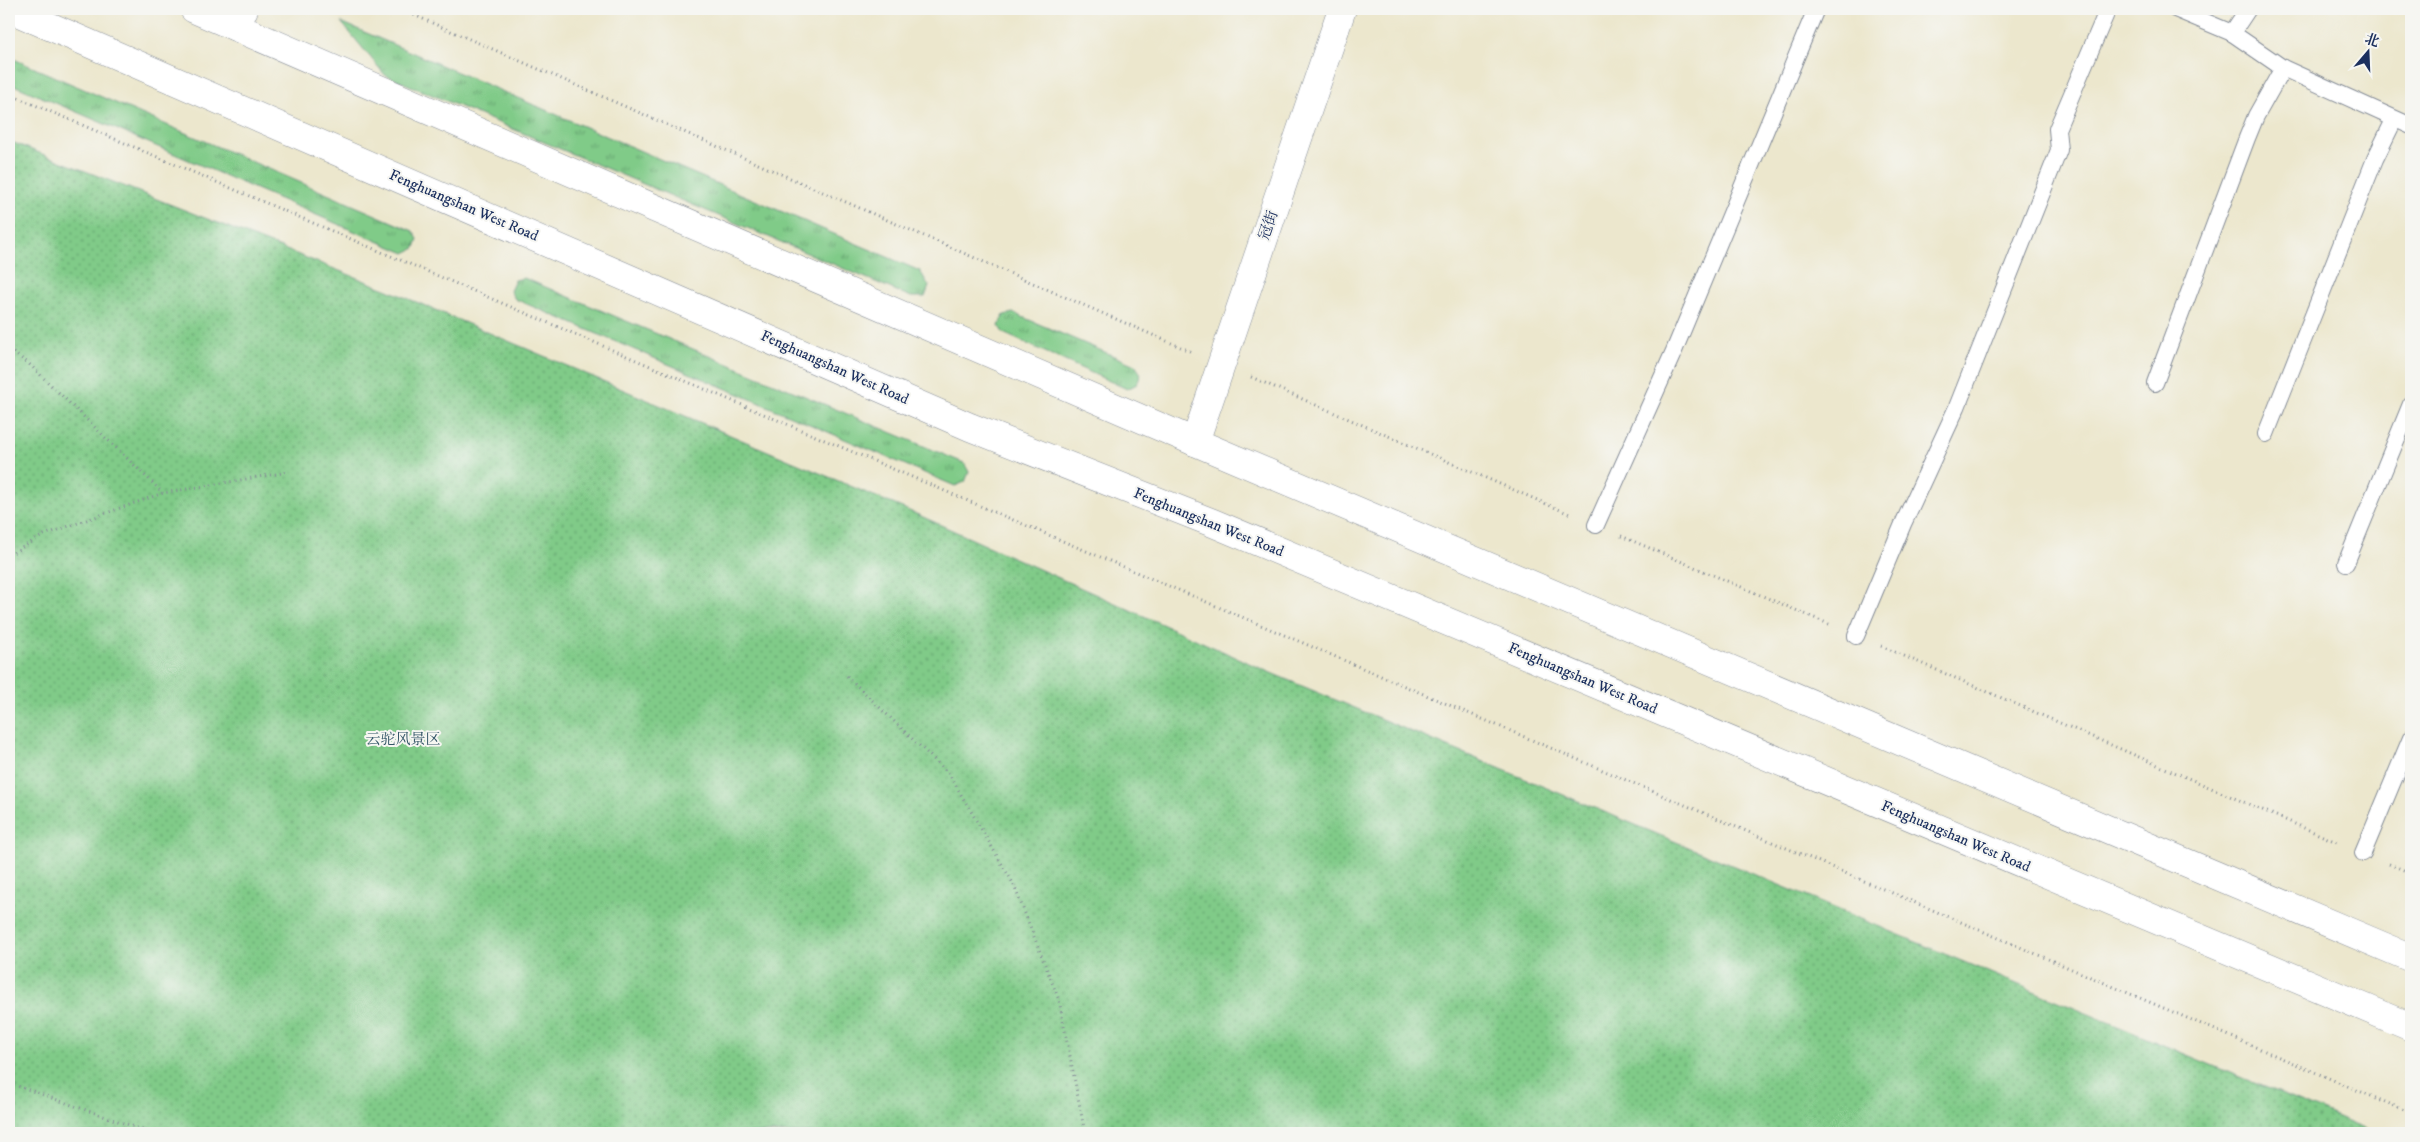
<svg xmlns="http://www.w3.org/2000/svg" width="2420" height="1142" viewBox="0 0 2420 1142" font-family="'IM FELL DW Pica','Noto Serif SC',serif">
  <defs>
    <pattern id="grass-tufts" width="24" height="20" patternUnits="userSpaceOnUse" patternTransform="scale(1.25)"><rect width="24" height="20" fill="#80cb88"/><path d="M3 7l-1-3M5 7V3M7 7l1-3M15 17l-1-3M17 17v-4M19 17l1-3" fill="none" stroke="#68a572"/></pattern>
    <pattern id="park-dots" width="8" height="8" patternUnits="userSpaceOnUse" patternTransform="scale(1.25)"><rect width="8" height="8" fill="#80cb88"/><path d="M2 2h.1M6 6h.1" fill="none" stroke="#68a572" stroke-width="1.8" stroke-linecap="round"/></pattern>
  </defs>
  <rect width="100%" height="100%" fill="#f6f6f2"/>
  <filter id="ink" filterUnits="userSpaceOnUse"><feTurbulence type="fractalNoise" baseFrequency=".02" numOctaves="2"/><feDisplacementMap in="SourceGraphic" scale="10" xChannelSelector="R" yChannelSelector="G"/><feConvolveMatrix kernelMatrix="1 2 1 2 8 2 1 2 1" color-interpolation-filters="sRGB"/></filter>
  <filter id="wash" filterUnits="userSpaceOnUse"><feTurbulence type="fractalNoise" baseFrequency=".0096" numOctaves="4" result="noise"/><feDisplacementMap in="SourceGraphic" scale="20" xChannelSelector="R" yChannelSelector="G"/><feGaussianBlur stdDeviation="1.12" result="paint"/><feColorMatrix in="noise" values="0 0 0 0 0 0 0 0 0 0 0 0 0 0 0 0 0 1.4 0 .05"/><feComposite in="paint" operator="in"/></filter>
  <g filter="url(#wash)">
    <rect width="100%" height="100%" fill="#ece7cd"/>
    <!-- grass -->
    <g fill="url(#grass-tufts)" stroke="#4e7d73">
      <polygon points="341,22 920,271 929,286 925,297 911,297 385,75"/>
      <polygon points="9,57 413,231 418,239 415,248 405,253 9,83"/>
      <polygon points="524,278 964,463 969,472 965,482 955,486 515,299 510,291 515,280"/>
      <polygon points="1013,313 1135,365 1141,374 1137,384 1127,389 1003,333 999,326 1004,315"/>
    </g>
    <!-- park -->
    <polygon fill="url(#park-dots)" stroke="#4e7d73" points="9,141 388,290 914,513 1271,673 2374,1133 9,1133"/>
  </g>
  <g filter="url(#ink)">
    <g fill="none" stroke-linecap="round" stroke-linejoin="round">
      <defs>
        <g id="lane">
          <polyline points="2175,9 2232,33 2283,68 2411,126"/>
          <polyline points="2232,33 2248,9"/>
          <polyline points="2155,383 2247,138 2256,116 2283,68"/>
          <polyline points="2266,434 2375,159 2394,120"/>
          <polyline points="1596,525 1674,351 1816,9"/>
          <polyline points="2346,563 2411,404"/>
          <polyline points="1856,636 1903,524 1957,407 2059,150 2057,129 2108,9"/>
          <polyline points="2363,853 2411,738"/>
        </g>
        <polyline id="street" points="236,27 244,9"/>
        <polyline id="secondary" points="1195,442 1342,9"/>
        <g id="primary">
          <polyline points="10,9 970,427 1213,523 2411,1027"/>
          <polyline points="194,9 1195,442 2411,958"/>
        </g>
      </defs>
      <!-- lane casing -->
      <use href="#lane" stroke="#848b96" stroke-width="18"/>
      <!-- street casing -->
      <use href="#street" stroke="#848b96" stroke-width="29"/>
      <!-- secondary casing -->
      <use href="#secondary" stroke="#848b96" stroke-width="29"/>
      <!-- primary casing -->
      <use href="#primary" stroke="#848b96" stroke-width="29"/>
      <!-- path -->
      <g stroke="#848b96" stroke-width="3" stroke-dasharray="1 4" stroke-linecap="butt">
        <polyline points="400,9 1192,352"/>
        <polyline points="9,94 2411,1113"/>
        <polyline points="9,350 28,363 163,493"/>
        <polyline points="1251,377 1572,515"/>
        <polyline points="1621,536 1831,625"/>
        <polyline points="9,555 44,535 163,493 288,472"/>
        <polyline points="1881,646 2339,843"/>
        <polyline points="847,676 949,774 1013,883 1059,1000 1085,1133"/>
        <polyline points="2389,864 2411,873"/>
        <polyline points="9,1083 152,1133"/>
      </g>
      <!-- lane -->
      <use href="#lane" stroke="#fff" stroke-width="16"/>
      <!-- street -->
      <use href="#street" stroke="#fff" stroke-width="28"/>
      <!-- secondary -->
      <use href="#secondary" stroke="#fff" stroke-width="28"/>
      <!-- primary -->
      <use href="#primary" stroke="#fff" stroke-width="28"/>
    </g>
  </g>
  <g text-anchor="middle" stroke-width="4" stroke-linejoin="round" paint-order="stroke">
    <!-- street labels -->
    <g font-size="15" fill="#1b2f5e" stroke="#f6f6f2">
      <text transform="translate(464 205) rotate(23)" y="5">Fenghuangshan West Road</text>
      <text transform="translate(1268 225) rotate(-71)" y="5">冠街</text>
      <text transform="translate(835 367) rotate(24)" y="5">Fenghuangshan West Road</text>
      <text transform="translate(1209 522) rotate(22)" y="5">Fenghuangshan West Road</text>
      <text transform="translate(1583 678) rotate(23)" y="5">Fenghuangshan West Road</text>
      <text transform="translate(1956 836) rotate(23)" y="5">Fenghuangshan West Road</text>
    </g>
    <!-- park labels -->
    <g font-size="15" fill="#345668" stroke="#f6f6f2">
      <text x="403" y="744">云驼风景区</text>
    </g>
  </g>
  <!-- margin -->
  <rect width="2420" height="1142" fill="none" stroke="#f6f6f2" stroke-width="30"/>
  <!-- north arrow -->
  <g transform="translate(2368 52) rotate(19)" stroke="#f6f6f2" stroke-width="4" paint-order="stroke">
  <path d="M0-4L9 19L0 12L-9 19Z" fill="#1b2f5e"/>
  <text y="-8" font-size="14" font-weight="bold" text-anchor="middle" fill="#1b2f5e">北</text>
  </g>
</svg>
